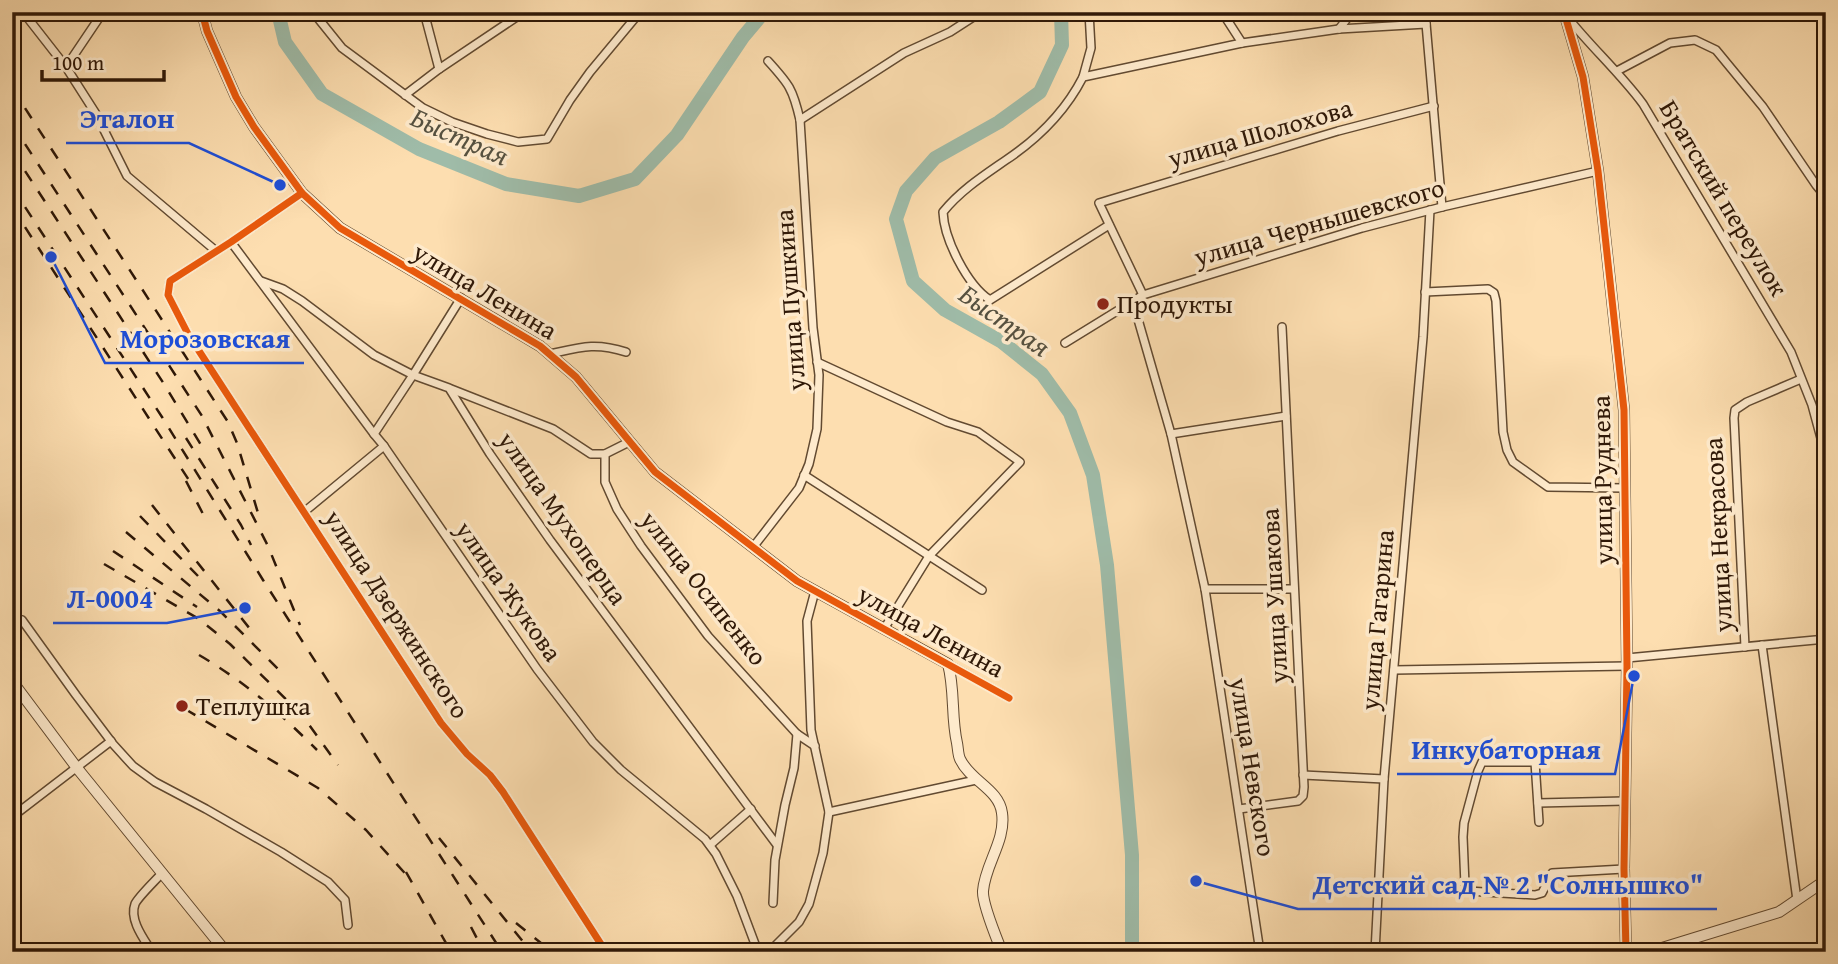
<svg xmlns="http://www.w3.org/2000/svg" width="1838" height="964" viewBox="0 0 1838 964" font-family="'Gentium Book Plus',serif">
  <rect width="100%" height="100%" fill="#fddeb0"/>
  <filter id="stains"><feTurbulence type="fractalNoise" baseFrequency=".00286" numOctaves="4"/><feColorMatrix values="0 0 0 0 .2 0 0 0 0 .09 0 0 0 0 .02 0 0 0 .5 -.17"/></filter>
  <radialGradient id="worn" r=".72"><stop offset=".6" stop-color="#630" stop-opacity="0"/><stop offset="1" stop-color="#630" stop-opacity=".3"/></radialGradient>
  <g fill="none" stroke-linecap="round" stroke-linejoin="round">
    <!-- river -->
    <g stroke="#9fbca9" stroke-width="14">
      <polyline points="278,12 285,42 322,94 419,149 506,184 579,196 635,179 677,135 743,37 764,12"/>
      <polyline points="1061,12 1062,45 1040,92 999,122 935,158 906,191 896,219 913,281 945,310 1002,342 1042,374 1070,413 1093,475 1107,565 1132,855 1132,952"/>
    </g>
    <defs>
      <g id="minor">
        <polyline points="23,12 66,67 96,114 127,176 216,251"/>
        <polyline points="313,12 342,48 423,108 452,122 487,134 518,142 547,139 570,100 590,72 640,12"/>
        <polyline points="424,12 439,69"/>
        <polyline points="1222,12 1242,43"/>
        <polyline points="1425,12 1442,207"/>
        <path d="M1568 18C1592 48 1620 73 1643 104L1791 352 1812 405 1825 453 1826 464"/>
        <polyline points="1339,29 1349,16 1348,12"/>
        <polyline points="66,67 103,12"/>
        <polyline points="1617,71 1670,43 1695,40 1716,50 1763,107 1816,185 1826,197"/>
        <polyline points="1083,77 1091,48 1089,12"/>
        <polyline points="405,95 439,69 524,12"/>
        <polyline points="800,120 904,53 950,32 981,12"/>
        <polyline points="302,193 231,242 170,281 168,295 188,334 441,723 467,754 490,775 503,792 606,952"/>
        <path d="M1109 225 990 300C967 285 944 239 943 212 961 190 983 176 1006 160 1039 138 1065 112 1083 77L1242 43 1339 29 1426 24"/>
        <polyline points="231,242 374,434 384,446 537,669 593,742 621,770 705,839 716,854 737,896 758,952"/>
        <polyline points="261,281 283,289 302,301 374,355 413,375 449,388 490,454 550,540 777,845"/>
        <polyline points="1425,292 1488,289 1494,293 1496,301 1503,432 1507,450 1513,462 1548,487 1625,488"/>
        <polyline points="1143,295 1099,203 1338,131 1434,106"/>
        <polyline points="1133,302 1171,434 1205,589 1260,952"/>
        <polyline points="1065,343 1143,295 1362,228 1442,207 1598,171"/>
        <path d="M550 354C581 347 595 342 626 352"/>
        <polyline points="817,362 947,422 978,432 1020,462 929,556 884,629"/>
        <polyline points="451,389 553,429 591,454 605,454 629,442"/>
        <polyline points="374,434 413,375 461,298"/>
        <polyline points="1171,434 1286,416"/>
        <polyline points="605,454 605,482 617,509 641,546 708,636 797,734 815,746"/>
        <polyline points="804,475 982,590"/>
        <polyline points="304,512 384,446"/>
        <path d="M754 546 799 488 809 464 817 429 819 375 813 328 800 120C793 89 789 84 768 61"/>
        <polyline points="1205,589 1294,589"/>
        <polyline points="22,620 76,695 113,744 133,766 155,782 206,809 281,852 328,882 345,900 348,925"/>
        <polyline points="1762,645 1797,900"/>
        <polyline points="1745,647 1734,418 1735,410 1747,402 1801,379"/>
        <polyline points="1627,658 1826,639"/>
        <polyline points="948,664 1009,698"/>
        <polyline points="1394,670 1627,666"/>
        <polyline points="1303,775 1384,779"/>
        <polyline points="1538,803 1625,801"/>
        <polyline points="1239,809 1298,801 1303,796 1304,787 1282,327"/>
        <polyline points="829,812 976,780"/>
        <polyline points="12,817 111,741"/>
        <polyline points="1539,822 1535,762 1482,762 1478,771 1464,823 1463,837 1465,885 1468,891 1535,895 1542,893 1552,873 1624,869"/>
        <polyline points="710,845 751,809"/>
        <polyline points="773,903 775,860 785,805 794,768 797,734"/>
        <path d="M152 952C144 939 129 920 135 904 138 897 156 880 162 873"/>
        <polyline points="769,952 799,922 809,904 823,853 829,812 811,730 807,621 815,591"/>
        <polyline points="1375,952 1384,779 1423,337 1430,210"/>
      </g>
      <g id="tertiary">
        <path d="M202 12 207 31 236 97 254 127 302 193 340 228 540 346 576 377 655 472 797 581 948 664C955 690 951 717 957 743 958 748 958 755 960 759 970 781 999 789 1002 813 1006 841 985 864 983 891 982 904 997 939 1002 952"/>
        <polyline points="1564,12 1583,77 1598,171 1624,410 1627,666 1624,869 1626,952"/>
        <polyline points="12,681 77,768 226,952"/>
        <polyline points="1649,952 1779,912 1826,880"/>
      </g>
    </defs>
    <!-- minor casing -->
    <use href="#minor" stroke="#624a31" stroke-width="10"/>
    <!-- tertiary casing -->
    <use href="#tertiary" stroke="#624a31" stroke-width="12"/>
    <!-- minor -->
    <use href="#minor" stroke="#feeacc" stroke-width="7"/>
    <!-- tertiary -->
    <use href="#tertiary" stroke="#feeacc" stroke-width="10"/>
    <!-- rail -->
    <g stroke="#2f1807" stroke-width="2.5" stroke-dasharray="12 12" stroke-linecap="butt">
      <polyline points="12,88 228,422 237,443 258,513"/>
      <polyline points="12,124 202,416 268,546 300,625"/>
      <polyline points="12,151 164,384 201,445"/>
      <polyline points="12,187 162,417 263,580 502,952"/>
      <polyline points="12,207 194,488"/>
      <polyline points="186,438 241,525 251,545"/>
      <polyline points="186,481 203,514"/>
      <polyline points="152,505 254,634"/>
      <polyline points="140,516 198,576"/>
      <polyline points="126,532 221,612 281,672"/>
      <polyline points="113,551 197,607"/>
      <polyline points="104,564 199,619 230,644 302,715 338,765"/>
      <path d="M199 655C244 681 281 714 317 750"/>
      <polyline points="185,709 318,788 366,830 411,880"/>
      <polyline points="439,838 529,949"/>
      <polyline points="406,872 451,952"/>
      <polyline points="516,923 552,952"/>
      <polyline points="471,927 484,952"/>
    </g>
    <defs>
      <g id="cycleway">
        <polyline points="202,12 207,31 236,97 254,127 302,193 340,228 540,346 576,377 655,472 797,581 1009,698"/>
        <polyline points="1564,12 1583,77 1598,171 1624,410 1627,666 1624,869 1626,952"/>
        <polyline points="302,193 231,242 170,281 168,295 188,334 441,723 467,754 490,775 503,792 606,952"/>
      </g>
    </defs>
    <!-- cycleway casing -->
    <use href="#cycleway" stroke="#feeacc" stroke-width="11"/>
    <!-- cycleway -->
    <use href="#cycleway" stroke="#e8590c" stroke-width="7"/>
  </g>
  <!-- markers -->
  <g fill="#8f2418" stroke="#feeacc" stroke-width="2.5">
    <circle cx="1103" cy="304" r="7"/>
    <circle cx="182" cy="706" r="7"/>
  </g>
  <g text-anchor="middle" stroke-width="7" stroke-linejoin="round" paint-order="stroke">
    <!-- street labels -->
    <g font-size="26" fill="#2f1807" stroke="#feeacc">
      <text transform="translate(1260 133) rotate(-16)" y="9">улица Шолохова</text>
      <text transform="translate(1724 198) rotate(59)" y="9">Братский переулок</text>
      <text transform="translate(1319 222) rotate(-16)" y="9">улица Чернышевского</text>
      <text transform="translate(485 291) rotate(31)" y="9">улица Ленина</text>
      <text transform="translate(790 300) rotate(-94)" y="9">улица Пушкина</text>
      <text transform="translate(1602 480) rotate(-91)" y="9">улица Руднева</text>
      <text transform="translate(563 518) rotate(55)" y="9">улица Мухоперца</text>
      <text transform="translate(1718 535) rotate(-93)" y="9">улица Некрасова</text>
      <text transform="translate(704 588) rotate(52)" y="9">улица Осипенко</text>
      <text transform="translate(509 591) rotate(55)" y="9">улица Жукова</text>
      <text transform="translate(1274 596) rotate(-93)" y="9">улица Ушакова</text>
      <text transform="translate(397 614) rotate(57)" y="9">улица Дзержинского</text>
      <text transform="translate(1377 620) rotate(-85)" y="9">улица Гагарина</text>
      <text transform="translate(931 631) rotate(29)" y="9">улица Ленина</text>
      <text transform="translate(1253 767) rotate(81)" y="9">улица Невского</text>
    </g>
    <!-- poi labels -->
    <g font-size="26" fill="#2f1807" stroke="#feeacc" text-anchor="start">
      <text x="1117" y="313">Продукты</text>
      <text x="196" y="715">Теплушка</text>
    </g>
    <!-- water labels -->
    <g font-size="28" font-style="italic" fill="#565140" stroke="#feeacc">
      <text transform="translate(460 136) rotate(24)" y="10">Быстрая</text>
      <text transform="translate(1005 320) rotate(35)" y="10">Быстрая</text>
    </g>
  </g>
  <!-- callouts -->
  <path fill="none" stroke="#1d4ed8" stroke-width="2.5" d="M280 185L189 143H66M51 257L105 363H304M245 608L167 623H53M1634 676L1615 774H1397M1196 881L1298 909H1717"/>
  <g fill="#1d4ed8" stroke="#feeacc" stroke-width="2.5">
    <circle cx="280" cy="185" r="7"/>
    <circle cx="51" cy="257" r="7"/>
    <circle cx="245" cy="608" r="7"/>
    <circle cx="1634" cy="676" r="7"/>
    <circle cx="1196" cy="881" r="7"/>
  </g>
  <g font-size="28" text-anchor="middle" font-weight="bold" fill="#1d4ed8" stroke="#feeacc" stroke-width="7" stroke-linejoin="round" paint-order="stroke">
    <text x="127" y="128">Эталон</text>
    <text x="205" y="348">Морозовская</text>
    <text x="110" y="608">Л-0004</text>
    <text x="1506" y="759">Инкубаторная</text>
    <text x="1508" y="894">Детский сад № 2 "Солнышко"</text>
  </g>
  <!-- margin -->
  <rect width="1838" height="964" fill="none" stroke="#fddeb0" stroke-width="42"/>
  <rect x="14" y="14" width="1810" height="936" fill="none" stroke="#2f1807" stroke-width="3.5"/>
  <rect x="21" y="21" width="1796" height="922" fill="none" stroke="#2f1807" stroke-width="2"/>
  <!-- scale -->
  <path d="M42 70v10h122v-10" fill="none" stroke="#2f1807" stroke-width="3.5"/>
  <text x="52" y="70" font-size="21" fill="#2f1807" stroke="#feeacc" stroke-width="5" paint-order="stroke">100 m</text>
  <rect width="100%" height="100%" filter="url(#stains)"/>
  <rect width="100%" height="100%" fill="url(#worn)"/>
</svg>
